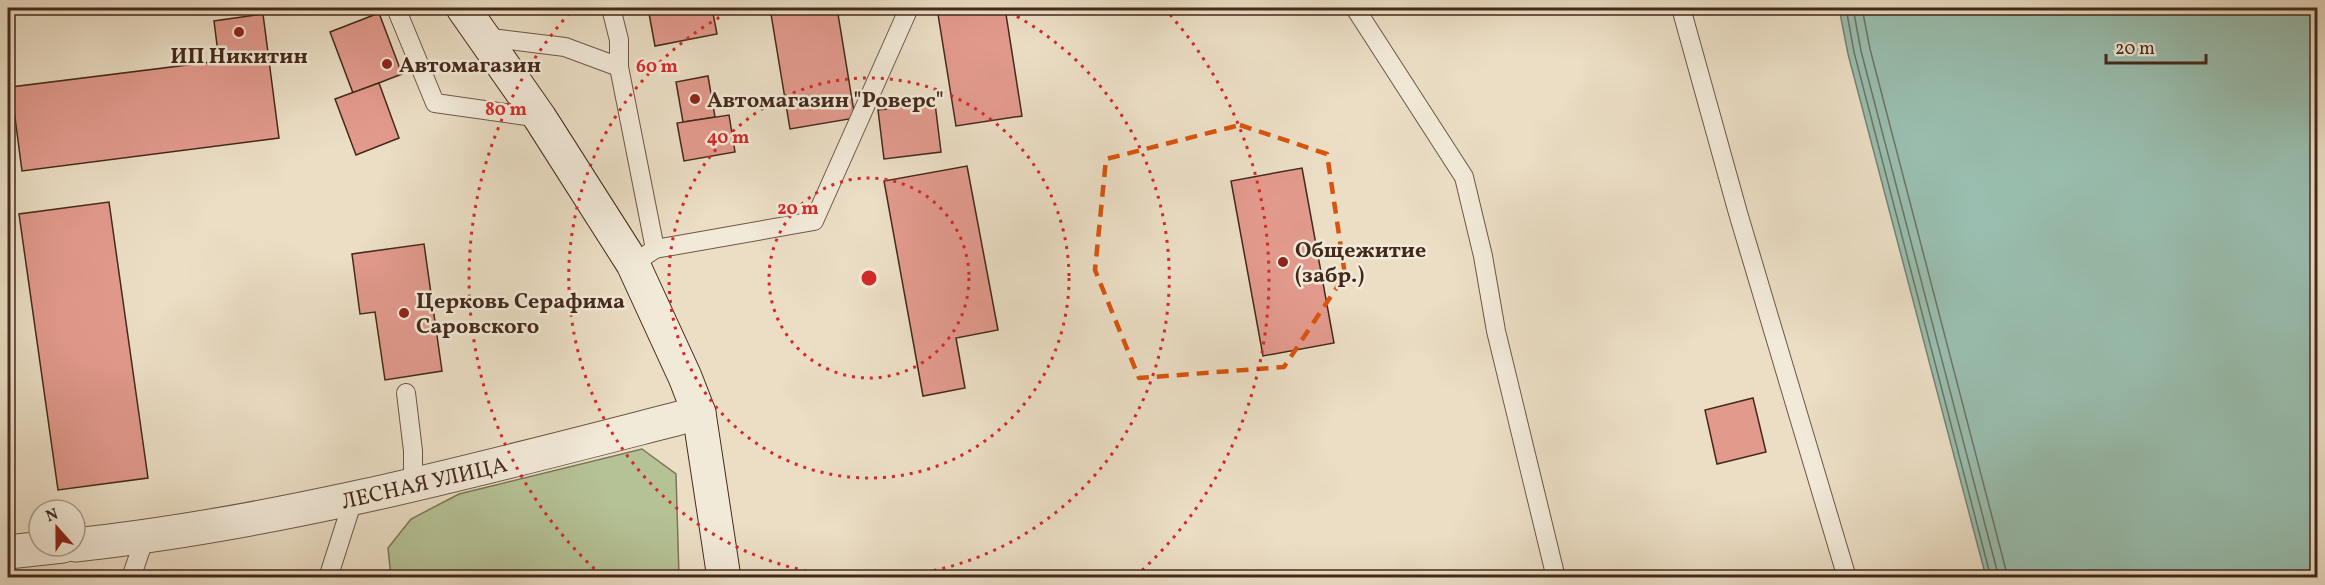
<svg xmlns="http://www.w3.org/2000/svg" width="2325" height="585" viewBox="0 0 2325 585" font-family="Vollkorn,serif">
  <rect width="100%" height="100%" fill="#ebdec5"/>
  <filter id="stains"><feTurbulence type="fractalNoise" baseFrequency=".00333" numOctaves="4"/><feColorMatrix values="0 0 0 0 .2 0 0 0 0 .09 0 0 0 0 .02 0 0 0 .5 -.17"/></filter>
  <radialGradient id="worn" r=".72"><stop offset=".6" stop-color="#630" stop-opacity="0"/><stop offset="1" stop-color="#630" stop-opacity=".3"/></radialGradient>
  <!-- green -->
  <polygon fill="#b5c296" stroke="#7c7658" stroke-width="1.5" points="642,449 676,474 679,577 391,577 388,548 411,519 459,494"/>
  <!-- water -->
  <polygon fill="#99bdae" stroke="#778273" stroke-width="1.5" points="1839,8 2317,8 2317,577 1986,577 1848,54"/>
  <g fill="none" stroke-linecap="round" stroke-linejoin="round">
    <!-- shore -->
    <g stroke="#6e7364" stroke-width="1.5">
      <polyline points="1846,8 1854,52 1991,578"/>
      <polyline points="1853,8 1861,51 1999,578"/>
      <polyline points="1862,8 1870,49 2008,578"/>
    </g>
  </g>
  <!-- building -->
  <g fill="#e29a8d" stroke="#44291b" stroke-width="1.5">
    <polygon points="648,8 712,8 717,34 655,46"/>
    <polygon points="770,8 837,8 855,118 790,129"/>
    <polygon points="937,8 1005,8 1022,116 956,126"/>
    <polygon points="379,13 402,74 353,93 330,32"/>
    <polygon points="263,14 279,138 22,171 11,87 219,61 214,21"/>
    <polygon points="708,76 715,117 683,122 676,82"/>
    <polygon points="379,83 399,138 356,155 335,99"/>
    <polygon points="935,103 941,152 884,159 878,110"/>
    <polygon points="729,115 735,152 684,161 677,123"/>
    <polygon points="967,166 998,330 956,338 965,388 923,396 884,181"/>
    <polygon points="1302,168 1334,343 1263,356 1231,181"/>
    <polygon points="109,202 148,478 58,490 19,214"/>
    <polygon points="424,244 442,371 385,380 375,312 360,314 352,254"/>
    <polygon points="1753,398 1766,452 1717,464 1705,410"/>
  </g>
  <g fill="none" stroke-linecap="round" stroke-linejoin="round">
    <defs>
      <g id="lane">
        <polyline points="396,8 435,103 540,118"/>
        <polyline points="1355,8 1464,177 1483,256 1496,331 1556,578"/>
        <polyline points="1681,8 1738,213 1847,578"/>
        <polyline points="484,37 565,47 619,67 619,40 611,8"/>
        <polyline points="619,67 655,249"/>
        <polyline points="633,264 655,249 814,221 909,8"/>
        <polyline points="406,393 413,451 413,486"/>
        <polyline points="131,578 145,537"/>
        <polyline points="328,578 353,500"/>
      </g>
      <g id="street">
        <path d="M75 545C288 522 492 466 699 413"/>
        <polyline points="8,552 63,546"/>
      </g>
      <polyline id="secondary" points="463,8 540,118 633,264 685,377 699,413 724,578"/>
    </defs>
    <!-- lane casing -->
    <use href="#lane" stroke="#6e5646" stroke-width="20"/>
    <!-- street casing -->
    <use href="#street" stroke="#6e5646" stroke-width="35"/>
    <!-- secondary casing -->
    <use href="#secondary" stroke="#44291b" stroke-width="35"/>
    <!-- lane -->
    <use href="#lane" stroke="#f2ead9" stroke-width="18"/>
    <!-- street -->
    <use href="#street" stroke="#f2ead9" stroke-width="33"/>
    <!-- secondary -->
    <use href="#secondary" stroke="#f2ead9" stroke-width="33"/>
  </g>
  <!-- marked area -->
  <path fill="none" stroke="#d8540e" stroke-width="4.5" stroke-dasharray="12 8" stroke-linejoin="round" d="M1240 125 1327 154 1345 275 1284 367 1139 378 1095 270 1106 159Z"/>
  <!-- distance rings -->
  <g fill="none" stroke="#d62828" stroke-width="3" stroke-dasharray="3 6">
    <circle cx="869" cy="278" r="100"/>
    <circle cx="869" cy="278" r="200"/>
    <path d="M851 577A300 300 0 0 1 737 8M1001 8A300 300 0 0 1 887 577"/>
    <path d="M601 575A400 400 0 0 1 574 8M1164 8A400 400 0 0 1 1137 575"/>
  </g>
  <!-- markers -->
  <g fill="#8f2418" stroke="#f2ead9" stroke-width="2">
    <circle cx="239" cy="32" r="6"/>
    <circle cx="387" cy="64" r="6"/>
    <circle cx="695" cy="99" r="6"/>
    <circle cx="1283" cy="262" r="6"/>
    <circle cx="404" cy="313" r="6"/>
  </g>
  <g text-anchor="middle" stroke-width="5" stroke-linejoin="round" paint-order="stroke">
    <!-- poi labels -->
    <g font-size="22" font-weight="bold" fill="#44291b" stroke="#f2ead9" text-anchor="start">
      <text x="239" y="63" text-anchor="middle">ИП Никитин</text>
      <text x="399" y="72">Автомагазин</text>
      <text x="707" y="107">Автомагазин "Роверс"</text>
      <text x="1295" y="257">Общежитие<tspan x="1295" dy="25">(забр.)</tspan></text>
      <text x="416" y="308">Церковь Серафима<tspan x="416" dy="25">Саровского</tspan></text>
    </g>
    <!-- street labels -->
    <g font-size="22" fill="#44291b" stroke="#f2ead9">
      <text transform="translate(424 482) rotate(-13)" y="8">ЛЕСНАЯ УЛИЦА</text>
    </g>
  </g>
  <circle cx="869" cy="278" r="9" fill="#d62828" stroke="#f2ead9" stroke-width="3"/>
  <g font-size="18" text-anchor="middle" font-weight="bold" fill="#d62828" stroke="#f2ead9" stroke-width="5" stroke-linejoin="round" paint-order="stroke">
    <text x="657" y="72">60 m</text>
    <text x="506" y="115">80 m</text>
    <text x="728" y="143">40 m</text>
    <text x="798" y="214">20 m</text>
  </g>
  <!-- margin -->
  <rect width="2325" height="585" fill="none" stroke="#ebdec5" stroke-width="30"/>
  <rect x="9" y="9" width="2307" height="567" fill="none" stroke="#44291b" stroke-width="3"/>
  <rect x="15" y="15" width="2295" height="555" fill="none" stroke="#44291b" stroke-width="1.5"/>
  <!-- north arrow -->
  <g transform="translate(57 528) rotate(339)"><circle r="28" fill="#f2ead9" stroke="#ac9d8d" stroke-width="1.5"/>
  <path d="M0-4.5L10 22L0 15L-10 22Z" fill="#8f2418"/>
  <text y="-9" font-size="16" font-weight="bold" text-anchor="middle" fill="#44291b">N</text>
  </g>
  <!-- scale -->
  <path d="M2106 54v9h100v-9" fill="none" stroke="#44291b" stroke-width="3"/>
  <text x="2115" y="54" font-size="18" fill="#44291b" stroke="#f2ead9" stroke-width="4.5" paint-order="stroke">20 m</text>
  <rect width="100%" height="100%" filter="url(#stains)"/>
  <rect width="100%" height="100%" fill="url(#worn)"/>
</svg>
